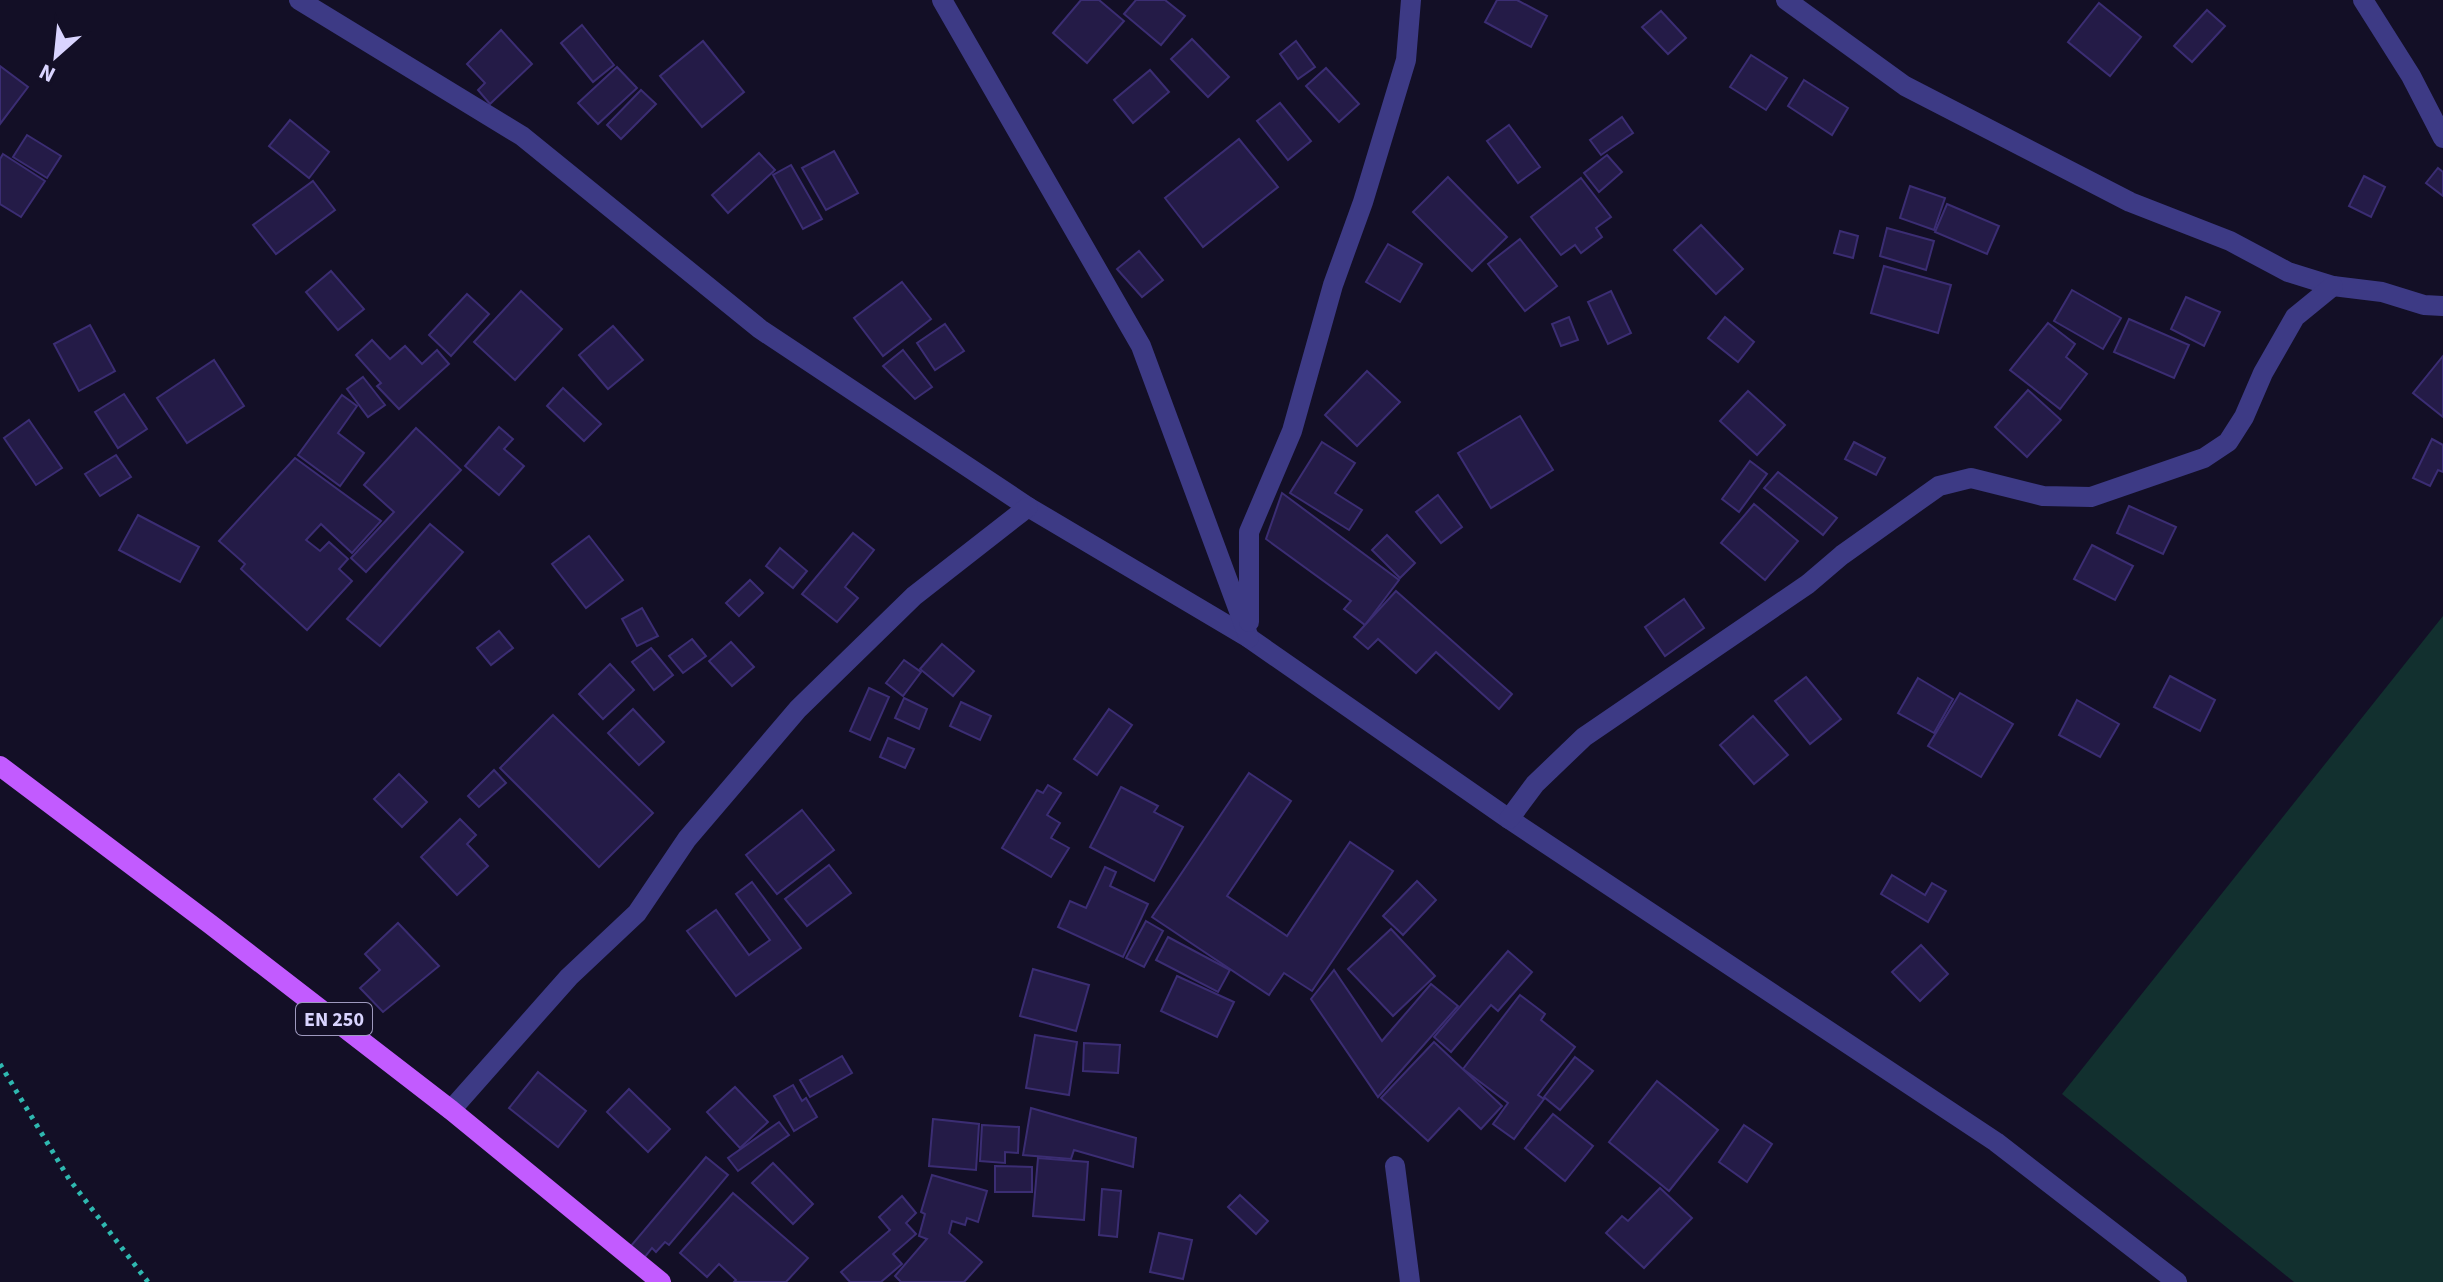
<svg xmlns="http://www.w3.org/2000/svg" width="2443" height="1282" viewBox="0 0 2443 1282" font-family="'Source Sans 3',sans-serif">
  <rect width="100%" height="100%" fill="#130f26"/>
  <!-- green -->
  <polygon fill="#12302f" points="2443,616 2443,1282 2294,1282 2062,1094"/>
  <!-- building -->
  <g fill="#241b47" stroke="#3b2d73" stroke-width="2">
    <polygon points="1081,0 1099,0 1124,21 1087,63 1053,33"/>
    <polygon points="1136,0 1165,0 1185,16 1161,45 1124,14"/>
    <polygon points="1497,0 1517,0 1547,16 1531,47 1485,22"/>
    <polygon points="2099,3 2141,37 2110,76 2068,42"/>
    <polygon points="2207,10 2225,26 2192,62 2174,46"/>
    <polygon points="1661,11 1686,38 1668,54 1642,27"/>
    <polygon points="582,25 614,65 593,82 561,43"/>
    <polygon points="501,30 532,64 490,104 478,90 485,83 467,64"/>
    <polygon points="1192,39 1229,77 1208,97 1171,59"/>
    <polygon points="703,41 744,92 702,127 660,76"/>
    <polygon points="1296,41 1315,67 1298,79 1280,54"/>
    <polygon points="1751,55 1787,78 1766,110 1730,87"/>
    <polygon points="0,66 28,87 0,124"/>
    <polygon points="617,67 637,88 598,124 578,103"/>
    <polygon points="1326,68 1359,104 1339,122 1306,86"/>
    <polygon points="1150,70 1169,92 1133,123 1114,100"/>
    <polygon points="1804,80 1848,108 1832,135 1788,106"/>
    <polygon points="641,90 656,104 621,139 607,125"/>
    <polygon points="1280,103 1311,141 1288,160 1257,121"/>
    <polygon points="1622,117 1633,133 1601,155 1590,140"/>
    <polygon points="290,120 329,152 309,178 269,146"/>
    <polygon points="1509,125 1540,167 1518,183 1487,141"/>
    <polygon points="27,135 61,156 47,178 13,157"/>
    <polygon points="1239,139 1278,187 1203,247 1165,198"/>
    <polygon points="834,151 858,193 826,210 802,168"/>
    <polygon points="759,153 775,170 728,213 712,195"/>
    <polygon points="3,154 45,181 21,217 0,204 0,159"/>
    <polygon points="1607,155 1622,172 1599,192 1584,173"/>
    <polygon points="791,165 822,219 803,229 773,175"/>
    <polygon points="2438,168 2443,172 2443,196 2426,183"/>
    <polygon points="2364,176 2385,187 2371,217 2349,206"/>
    <polygon points="1448,177 1507,237 1472,271 1413,212"/>
    <polygon points="1581,178 1611,217 1596,228 1602,237 1581,253 1575,245 1561,255 1531,217"/>
    <polygon points="313,181 335,210 276,254 253,225"/>
    <polygon points="1910,186 1945,198 1934,230 1900,218"/>
    <polygon points="1947,204 1999,226 1987,254 1935,232"/>
    <polygon points="1701,225 1743,269 1716,294 1674,250"/>
    <polygon points="1887,228 1934,241 1926,270 1880,256"/>
    <polygon points="1840,231 1858,236 1853,258 1834,253"/>
    <polygon points="1520,239 1557,286 1525,311 1488,264"/>
    <polygon points="1388,244 1422,264 1400,302 1366,282"/>
    <polygon points="1139,251 1163,280 1142,297 1117,269"/>
    <polygon points="1884,266 1951,285 1938,333 1871,313"/>
    <polygon points="331,271 364,309 338,330 306,292"/>
    <polygon points="902,282 931,319 883,356 854,318"/>
    <polygon points="2072,290 2121,318 2103,349 2054,321"/>
    <polygon points="521,291 562,329 515,380 474,342"/>
    <polygon points="1611,291 1631,333 1608,344 1588,302"/>
    <polygon points="467,294 489,314 451,356 429,335"/>
    <polygon points="2186,297 2220,312 2204,346 2171,329"/>
    <polygon points="1569,317 1578,340 1561,346 1552,324"/>
    <polygon points="1725,317 1754,342 1738,362 1708,338"/>
    <polygon points="2129,319 2189,345 2174,378 2114,352"/>
    <polygon points="2048,323 2075,344 2066,357 2087,374 2060,409 2010,370"/>
    <polygon points="945,324 964,351 935,370 917,343"/>
    <polygon points="90,325 115,371 79,391 54,344"/>
    <polygon points="613,326 643,360 608,389 579,355"/>
    <polygon points="372,340 390,359 405,346 422,364 437,350 449,364 399,409 377,386 381,383 356,355"/>
    <polygon points="903,350 932,387 915,399 883,366"/>
    <polygon points="2443,356 2443,417 2413,393"/>
    <polygon points="214,360 244,406 187,443 157,398"/>
    <polygon points="1367,371 1400,402 1357,446 1325,415"/>
    <polygon points="363,377 385,405 368,417 347,389"/>
    <polygon points="563,388 601,424 584,441 547,406"/>
    <polygon points="2028,390 2061,420 2027,457 1995,427"/>
    <polygon points="1748,391 1785,425 1757,455 1720,421"/>
    <polygon points="124,394 147,429 118,448 95,412"/>
    <polygon points="342,395 357,406 338,433 364,453 340,486 298,455"/>
    <polygon points="1520,416 1553,470 1491,508 1458,453"/>
    <polygon points="29,420 62,468 36,485 4,438"/>
    <polygon points="499,427 513,439 504,449 524,466 499,495 465,466"/>
    <polygon points="416,428 461,470 366,572 351,558 394,512 364,485"/>
    <polygon points="2432,439 2443,445 2443,472 2438,470 2430,486 2413,478"/>
    <polygon points="1322,442 1355,463 1335,493 1362,510 1349,530 1290,493"/>
    <polygon points="1854,442 1885,458 1876,475 1845,459"/>
    <polygon points="116,455 131,477 100,496 85,474"/>
    <polygon points="295,458 381,521 352,553 321,524 306,540 320,551 329,542 348,559 339,569 352,581 307,630 241,569 245,564 219,541"/>
    <polygon points="1750,461 1767,474 1739,512 1722,499"/>
    <polygon points="1778,472 1837,518 1823,535 1764,488"/>
    <polygon points="1282,493 1399,580 1365,625 1344,609 1351,601 1266,539"/>
    <polygon points="1438,495 1462,527 1441,543 1416,512"/>
    <polygon points="1754,504 1798,541 1765,580 1721,543"/>
    <polygon points="2129,506 2176,527 2163,554 2117,533"/>
    <polygon points="138,515 199,547 180,582 119,550"/>
    <polygon points="430,524 463,552 380,646 347,619"/>
    <polygon points="853,533 874,550 845,587 858,598 837,622 802,594"/>
    <polygon points="1387,535 1415,563 1400,578 1372,550"/>
    <polygon points="589,536 623,580 586,608 552,564"/>
    <polygon points="2092,545 2133,566 2115,600 2074,579"/>
    <polygon points="780,548 807,571 793,588 766,566"/>
    <polygon points="750,580 763,593 739,616 726,603"/>
    <polygon points="1396,591 1512,694 1499,709 1436,652 1416,673 1378,639 1368,649 1354,637"/>
    <polygon points="1684,599 1704,628 1665,656 1645,627"/>
    <polygon points="642,608 658,636 637,646 622,619"/>
    <polygon points="499,631 513,648 491,665 477,648"/>
    <polygon points="692,639 706,656 683,673 669,656"/>
    <polygon points="731,642 754,667 732,686 709,661"/>
    <polygon points="942,644 974,671 953,696 920,669"/>
    <polygon points="651,648 673,675 654,690 632,662"/>
    <polygon points="904,660 921,672 903,696 886,683"/>
    <polygon points="610,664 634,690 603,719 579,694"/>
    <polygon points="2170,676 2215,700 2200,731 2154,707"/>
    <polygon points="1806,677 1841,719 1810,744 1775,701"/>
    <polygon points="1918,678 1953,699 1934,733 1898,713"/>
    <polygon points="869,688 889,697 870,740 850,731"/>
    <polygon points="1960,693 2013,724 1981,777 1928,746"/>
    <polygon points="904,698 927,709 919,729 895,718"/>
    <polygon points="2077,700 2119,724 2100,757 2059,735"/>
    <polygon points="961,702 991,716 980,740 950,726"/>
    <polygon points="633,709 664,742 639,765 608,733"/>
    <polygon points="1109,709 1132,725 1097,775 1074,759"/>
    <polygon points="553,715 653,813 599,867 500,768"/>
    <polygon points="1753,716 1788,755 1754,784 1720,745"/>
    <polygon points="888,738 914,749 905,768 880,757"/>
    <polygon points="494,770 506,783 479,807 468,796"/>
    <polygon points="1249,773 1291,801 1227,896 1287,936 1350,842 1393,871 1312,991 1284,973 1269,995 1152,917"/>
    <polygon points="399,774 427,802 402,827 374,799"/>
    <polygon points="1048,785 1061,793 1047,815 1060,823 1051,838 1069,848 1051,877 1002,848 1037,790 1043,793"/>
    <polygon points="1121,787 1158,806 1154,812 1183,827 1154,881 1090,847"/>
    <polygon points="802,810 834,850 777,894 746,855"/>
    <polygon points="460,819 476,835 467,844 488,866 457,895 421,857"/>
    <polygon points="829,865 851,893 807,926 785,899"/>
    <polygon points="1105,867 1116,872 1110,886 1148,904 1123,957 1058,927 1070,901 1086,908"/>
    <polygon points="1892,875 1925,895 1932,883 1946,891 1928,922 1881,894"/>
    <polygon points="1417,881 1436,900 1403,935 1383,916"/>
    <polygon points="752,882 801,948 736,996 687,931 716,910 749,955 770,940 736,894"/>
    <polygon points="1146,921 1163,931 1144,967 1126,958"/>
    <polygon points="398,923 439,966 383,1012 360,988 380,970 365,954"/>
    <polygon points="1391,929 1435,976 1393,1016 1348,969"/>
    <polygon points="1168,937 1230,970 1218,992 1156,960"/>
    <polygon points="1921,945 1948,974 1920,1001 1892,972"/>
    <polygon points="1508,951 1532,972 1498,1011 1491,1005 1451,1052 1434,1037"/>
    <polygon points="1033,969 1089,985 1076,1031 1020,1016"/>
    <polygon points="1334,970 1382,1041 1431,984 1458,1006 1378,1097 1311,999"/>
    <polygon points="1177,976 1234,1002 1217,1037 1161,1011"/>
    <polygon points="1520,995 1545,1014 1541,1020 1575,1047 1538,1095 1544,1099 1514,1139 1493,1124 1508,1103 1463,1069"/>
    <polygon points="1035,1035 1077,1042 1069,1095 1026,1088"/>
    <polygon points="1434,1042 1502,1106 1481,1129 1459,1108 1428,1141 1381,1098"/>
    <polygon points="1084,1043 1120,1045 1118,1073 1083,1071"/>
    <polygon points="842,1056 852,1073 810,1097 800,1080"/>
    <polygon points="1575,1057 1593,1071 1560,1110 1544,1097"/>
    <polygon points="538,1072 586,1111 558,1147 509,1108"/>
    <polygon points="1657,1081 1718,1130 1669,1191 1609,1142"/>
    <polygon points="793,1085 802,1101 806,1098 817,1117 794,1131 774,1096"/>
    <polygon points="735,1087 768,1122 740,1148 707,1112"/>
    <polygon points="629,1089 670,1129 648,1152 607,1112"/>
    <polygon points="1031,1108 1136,1138 1133,1167 1074,1150 1071,1159 1023,1155"/>
    <polygon points="1553,1114 1593,1146 1565,1181 1525,1148"/>
    <polygon points="933,1119 979,1124 976,1170 929,1166"/>
    <polygon points="779,1122 789,1135 738,1171 728,1158"/>
    <polygon points="982,1125 1019,1127 1018,1153 1005,1152 1005,1163 980,1161"/>
    <polygon points="1744,1125 1772,1144 1747,1182 1719,1162"/>
    <polygon points="706,1157 728,1175 669,1245 665,1242 656,1252 652,1248 644,1258 630,1247"/>
    <polygon points="1038,1158 1088,1162 1084,1220 1033,1216"/>
    <polygon points="773,1163 813,1204 793,1224 752,1183"/>
    <polygon points="995,1166 1032,1167 1032,1192 995,1192"/>
    <polygon points="932,1175 987,1191 978,1222 967,1218 965,1225 952,1221 949,1233 982,1262 964,1282 901,1282 895,1276 927,1239 919,1236 925,1214 921,1212"/>
    <polygon points="1660,1188 1692,1218 1644,1268 1606,1233 1622,1216 1628,1221"/>
    <polygon points="1102,1189 1121,1191 1117,1237 1099,1235"/>
    <polygon points="733,1193 808,1258 786,1282 734,1282 736,1280 719,1264 707,1277 680,1253"/>
    <polygon points="1240,1195 1268,1221 1256,1234 1228,1207"/>
    <polygon points="902,1196 916,1213 906,1223 916,1234 893,1254 902,1264 881,1282 850,1282 841,1272 890,1230 879,1217"/>
    <polygon points="1159,1233 1192,1240 1183,1279 1150,1272"/>
  </g>
  <g fill="none" stroke-linecap="round" stroke-linejoin="round">
    <!-- path -->
    <polyline stroke="#2fb8b0" stroke-width="5" stroke-dasharray="4 6" stroke-linecap="butt" points="0,1064 69,1179 148,1282"/>
    <!-- minor -->
    <g stroke="#3d3a85" stroke-width="20">
      <polyline points="299,0 522,136 760,329 1028,507 1249,638 1509,819 1996,1142 2177,1282"/>
      <polyline points="942,0 1141,346 1249,638"/>
      <polyline points="1786,0 1905,86 2130,202 2230,241 2288,272 2333,286 2382,292 2424,305 2443,306"/>
      <polyline points="2363,0 2411,76 2443,138"/>
      <polyline points="1249,622 1249,532 1292,431 1333,285 1363,202 1406,60 1411,0"/>
      <polyline points="1509,819 1535,784 1584,737 1808,584 1842,555 1939,486 1971,478 2043,496 2091,497 2204,458 2228,442 2244,417 2263,373 2295,317 2333,286"/>
      <polyline points="451,1110 569,977 637,913 687,839 798,709 914,596 1028,507"/>
      <polyline points="1395,1166 1410,1282"/>
    </g>
    <!-- major -->
    <polyline stroke="#c25bff" stroke-width="20" points="0,766 210,924 451,1110 661,1282"/>
  </g>
  <g text-anchor="middle" stroke-width="6" stroke-linejoin="round" paint-order="stroke">
    <!-- shield labels -->
    <rect fill="#130f26" stroke="#9e99be" stroke-width="2" x="296" y="1003" width="76" height="32" rx="6"/>
    <g font-size="20" font-weight="bold" fill="#d9d4ff">
      <text x="334" y="1026">EN 250</text>
    </g>
  </g>
  <!-- north arrow -->
  <g transform="translate(56 56) rotate(207)" stroke="#130f26" stroke-width="6" paint-order="stroke">
  <path d="M0-6L14 30L0 20L-14 30Z" fill="#d9d4ff"/>
  <text y="-12" font-size="22" font-weight="bold" text-anchor="middle" fill="#d9d4ff">N</text>
  </g>
</svg>
